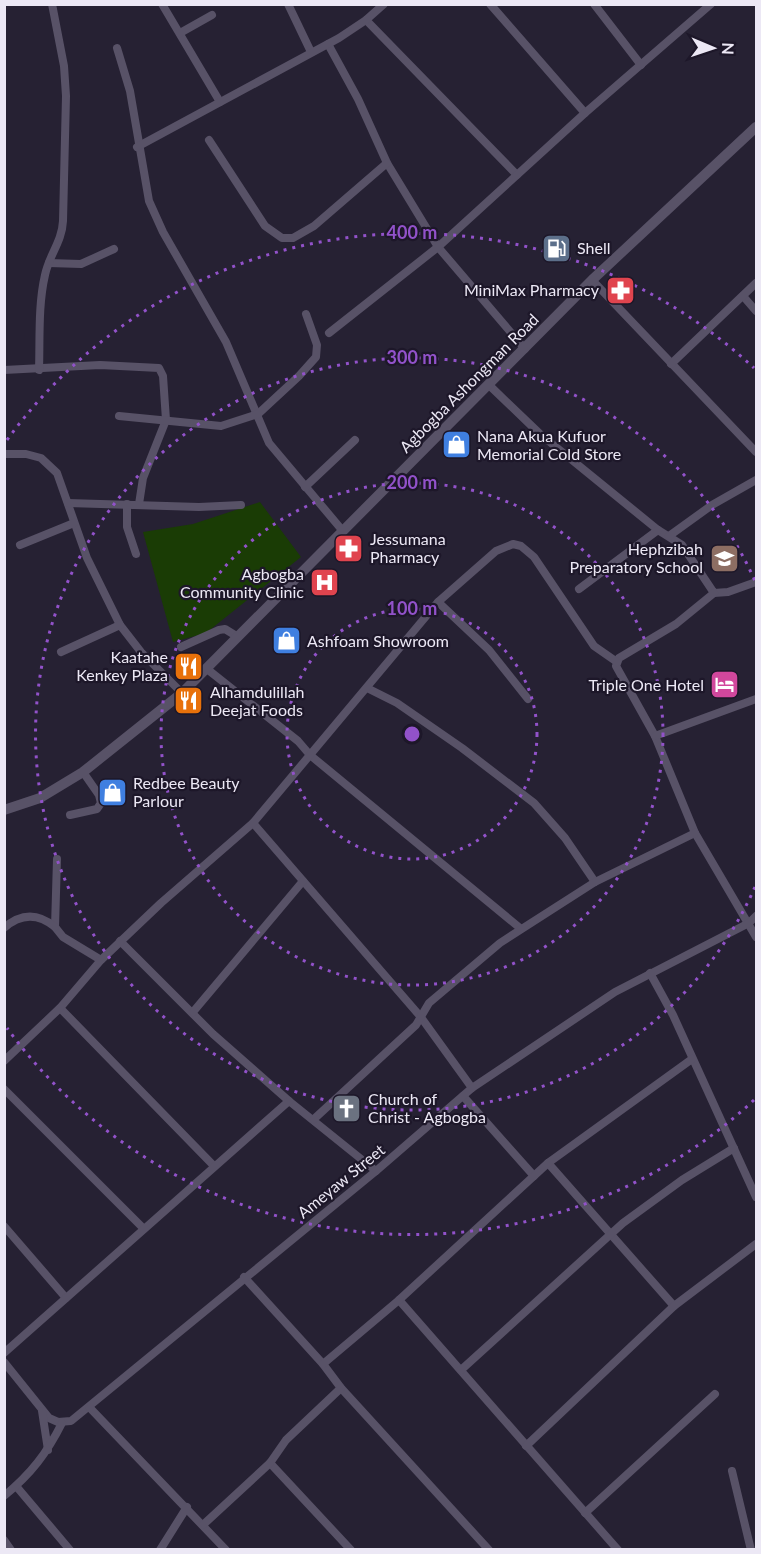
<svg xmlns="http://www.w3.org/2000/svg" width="761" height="1554" viewBox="0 0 761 1554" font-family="Lato,sans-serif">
  <rect width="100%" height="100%" fill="#262133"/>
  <!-- green -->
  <polygon fill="#1a3c05" points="260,502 301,557 206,633 173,642 143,532 193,524"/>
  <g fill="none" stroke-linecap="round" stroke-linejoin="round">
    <!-- street -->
    <g stroke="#585267" stroke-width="8">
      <polyline points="162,4 220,102"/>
      <polyline points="288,4 311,52"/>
      <polyline points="490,4 585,113"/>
      <polyline points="594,4 641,65"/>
      <polyline points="366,20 517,175"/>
      <polyline points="180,33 212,15"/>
      <polyline points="328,44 358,99 387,163 438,247 525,349"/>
      <polyline points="117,48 130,91 149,201 163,232 226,342 269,443 342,530"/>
      <polyline points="209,140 265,226 282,238 293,238 314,226 387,163"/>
      <polyline points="137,147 339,38 366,20 384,4"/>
      <polyline points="49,263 81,264 114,249"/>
      <polyline points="592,280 756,452"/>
      <polyline points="743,296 756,311"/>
      <polyline points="329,333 438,247 585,113 711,4"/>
      <polyline points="671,364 756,283"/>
      <polyline points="4,370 100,365 159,368 163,376 166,420 143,478 139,504"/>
      <path d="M39 370C40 339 38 305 45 275 49 255 62 242 63 221L66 96 64 66 52 4"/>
      <polyline points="489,385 540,434 658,530 682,545 714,593 728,592 756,582"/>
      <polyline points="119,416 221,426 258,414 299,376 316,357 317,345 306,314"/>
      <polyline points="4,454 26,454 41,458 57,473 87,558 120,625 141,652 182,693"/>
      <polyline points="305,487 355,440"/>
      <polyline points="68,503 199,507 241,505"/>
      <polyline points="127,504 127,527 136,554"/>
      <polyline points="669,536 712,505 756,480"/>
      <polyline points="20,545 74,523"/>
      <polyline points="579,589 658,530"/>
      <polyline points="714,593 676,624 619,658 616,666 655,736 695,833 756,937"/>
      <polyline points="438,602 489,650 528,699"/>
      <polyline points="181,647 219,630 225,629 238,637"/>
      <polyline points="61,652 120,625"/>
      <polyline points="207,669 298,741 310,755 520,928"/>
      <polyline points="367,688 397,703 462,748 534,803 565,838 595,882"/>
      <polyline points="655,736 756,699"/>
      <polyline points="70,815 97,809 101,803 99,795 83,772"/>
      <polyline points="253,823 420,1016 472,1088"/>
      <polyline points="57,859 55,927 63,937 101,960"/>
      <path d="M4 928C21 913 38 913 55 927"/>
      <polyline points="120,941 213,1034 289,1101 376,1171"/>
      <polyline points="650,973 673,1015 756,1197"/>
      <polyline points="60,1008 214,1166"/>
      <polyline points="193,1012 303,881"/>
      <polyline points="4,1061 60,1008 101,960 161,903 253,823 438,602 496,551 513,544 521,546 534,557 594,646 617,662"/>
      <polyline points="4,1089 143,1228"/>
      <polyline points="463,1096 534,1176"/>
      <polyline points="314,1119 416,1025 429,1003 500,943 595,882 695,833"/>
      <polyline points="548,1163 674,1306"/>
      <polyline points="4,1226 66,1298"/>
      <polyline points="244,1277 323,1364 341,1388 489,1550"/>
      <polyline points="399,1300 618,1550"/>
      <polyline points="4,1353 289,1101"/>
      <polyline points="4,1362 49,1418 58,1422 71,1421 376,1171 472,1088 615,992 749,923 756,916"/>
      <polyline points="323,1364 399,1300 548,1163 692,1059"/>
      <polyline points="461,1370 623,1223 682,1180 734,1148"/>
      <polyline points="90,1408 226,1550"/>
      <polyline points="42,1411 48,1450"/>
      <polyline points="526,1446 674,1306 756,1244"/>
      <polyline points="270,1463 351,1550"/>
      <polyline points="732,1471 751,1550"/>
      <polyline points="16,1486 70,1550"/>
      <path d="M4 1496C31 1474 47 1453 62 1423"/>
      <polyline points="585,1513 715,1394"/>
      <polyline points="204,1524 270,1463 286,1440 341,1388"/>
      <polyline points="4,1540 11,1550"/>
      <polyline points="160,1550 187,1507"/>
    </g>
    <!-- secondary -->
    <polyline stroke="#585267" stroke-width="10" points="4,810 40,798 83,772 182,693 592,280 756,127"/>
  </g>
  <!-- distance rings -->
  <g fill="none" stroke="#9252ca" stroke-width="3" stroke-dasharray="3 6">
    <circle cx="412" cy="734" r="125"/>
    <circle cx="412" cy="734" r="251"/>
    <path d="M755 887A376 376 0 1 1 755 581"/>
    <path d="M754 1100A501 501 0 0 1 7 1028M7 440A501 501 0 0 1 754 368"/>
  </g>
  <!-- icons -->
  <defs>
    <symbol id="fuel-square" viewBox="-11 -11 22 22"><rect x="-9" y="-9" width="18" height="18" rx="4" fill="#5c6f8a" stroke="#1d1729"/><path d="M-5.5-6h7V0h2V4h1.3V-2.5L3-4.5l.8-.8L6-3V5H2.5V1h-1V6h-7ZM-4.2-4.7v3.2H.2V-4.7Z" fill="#fff"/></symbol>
    <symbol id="pharmacy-square" viewBox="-11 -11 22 22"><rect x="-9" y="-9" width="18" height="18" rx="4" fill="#e0444e" stroke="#1d1729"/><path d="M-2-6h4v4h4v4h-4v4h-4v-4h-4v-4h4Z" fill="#fff"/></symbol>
    <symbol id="shop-square" viewBox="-11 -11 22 22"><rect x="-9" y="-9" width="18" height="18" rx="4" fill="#3f7fe0" stroke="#1d1729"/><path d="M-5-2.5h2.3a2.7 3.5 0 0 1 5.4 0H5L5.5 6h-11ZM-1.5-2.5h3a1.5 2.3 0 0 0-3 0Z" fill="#fff"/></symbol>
    <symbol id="school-square" viewBox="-11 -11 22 22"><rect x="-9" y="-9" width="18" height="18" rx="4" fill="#8d6e63" stroke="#1d1729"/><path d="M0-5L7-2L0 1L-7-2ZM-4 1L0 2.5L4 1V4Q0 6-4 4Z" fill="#fff"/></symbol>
    <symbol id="hospital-square" viewBox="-11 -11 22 22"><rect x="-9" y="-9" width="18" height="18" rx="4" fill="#e0444e" stroke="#1d1729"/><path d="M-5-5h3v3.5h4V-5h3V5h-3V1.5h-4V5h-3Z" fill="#fff"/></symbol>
    <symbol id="restaurant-square" viewBox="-11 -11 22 22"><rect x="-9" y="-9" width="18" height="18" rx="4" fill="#e8710a" stroke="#1d1729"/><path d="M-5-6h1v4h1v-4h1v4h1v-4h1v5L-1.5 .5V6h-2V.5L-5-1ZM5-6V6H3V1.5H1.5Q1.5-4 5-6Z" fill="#fff"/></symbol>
    <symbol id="hotel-square" viewBox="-11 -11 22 22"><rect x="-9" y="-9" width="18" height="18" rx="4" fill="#d1479c" stroke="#1d1729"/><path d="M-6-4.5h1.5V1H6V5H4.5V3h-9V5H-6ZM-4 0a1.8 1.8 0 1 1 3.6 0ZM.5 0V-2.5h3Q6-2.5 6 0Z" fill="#fff"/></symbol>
    <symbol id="church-square" viewBox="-11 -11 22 22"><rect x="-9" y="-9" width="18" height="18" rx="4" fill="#6b7280" stroke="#1d1729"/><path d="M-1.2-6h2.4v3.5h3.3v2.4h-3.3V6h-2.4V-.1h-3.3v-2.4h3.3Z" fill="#fff"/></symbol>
  </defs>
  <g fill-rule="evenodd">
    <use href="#fuel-square" x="540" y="232" width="33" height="33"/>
    <use href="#pharmacy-square" x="604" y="274" width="33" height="33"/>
    <use href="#shop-square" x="440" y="428" width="33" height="33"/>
    <use href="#pharmacy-square" x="332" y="532" width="33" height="33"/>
    <use href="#school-square" x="708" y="542" width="33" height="33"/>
    <use href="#hospital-square" x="308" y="566" width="33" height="33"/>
    <use href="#shop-square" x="270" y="624" width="33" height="33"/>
    <use href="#restaurant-square" x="172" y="650" width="33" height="33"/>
    <use href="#hotel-square" x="708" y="668" width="33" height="33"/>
    <use href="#restaurant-square" x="172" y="684" width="33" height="33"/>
    <use href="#shop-square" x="96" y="776" width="33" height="33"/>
    <use href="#church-square" x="330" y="1092" width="33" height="33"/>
  </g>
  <g text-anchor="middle" stroke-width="4.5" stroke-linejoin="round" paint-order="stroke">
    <!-- poi labels -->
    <g font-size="16" fill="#ece8f5" stroke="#1d1729" text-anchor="start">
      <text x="577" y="254">Shell</text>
      <text x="599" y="296" text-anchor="end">MiniMax Pharmacy</text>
      <text x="477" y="442">Nana Akua Kufuor<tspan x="477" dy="18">Memorial Cold Store</tspan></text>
      <text x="370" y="545">Jessumana<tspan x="370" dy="18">Pharmacy</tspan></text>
      <text x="703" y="555" text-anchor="end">Hephzibah<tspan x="703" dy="18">Preparatory School</tspan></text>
      <text x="304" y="580" text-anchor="end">Agbogba<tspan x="304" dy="18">Community Clinic</tspan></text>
      <text x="307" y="647">Ashfoam Showroom</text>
      <text x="168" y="663" text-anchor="end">Kaatahe<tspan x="168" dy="18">Kenkey Plaza</tspan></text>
      <text x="704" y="691" text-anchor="end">Triple One Hotel</text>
      <text x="210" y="698">Alhamdulillah<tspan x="210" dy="18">Deejat Foods</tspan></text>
      <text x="133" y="789">Redbee Beauty<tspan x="133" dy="18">Parlour</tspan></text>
      <text x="368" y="1105">Church of<tspan x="368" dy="18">Christ - Agbogba</tspan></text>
    </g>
    <!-- street labels -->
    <g font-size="16" fill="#ece8f5" stroke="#1d1729">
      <text transform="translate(469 383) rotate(-45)" y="6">Agbogba Ashongman Road</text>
      <text transform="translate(341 1181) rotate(-39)" y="6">Ameyaw Street</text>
    </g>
  </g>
  <circle cx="412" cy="734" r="9" fill="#9252ca" stroke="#1d1729" stroke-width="3"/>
  <g font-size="18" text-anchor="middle" font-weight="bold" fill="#9252ca" stroke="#1d1729" stroke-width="4.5" stroke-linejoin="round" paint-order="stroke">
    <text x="412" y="239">400 m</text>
    <text x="412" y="364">300 m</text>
    <text x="412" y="489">200 m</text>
    <text x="412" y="615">100 m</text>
  </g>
  <!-- border -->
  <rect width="761" height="1554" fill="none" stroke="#ece8f5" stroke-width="12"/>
  <!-- north arrow -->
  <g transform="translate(713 48) rotate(92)" stroke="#1d1729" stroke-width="4.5" paint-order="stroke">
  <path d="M0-4.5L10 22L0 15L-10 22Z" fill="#ece8f5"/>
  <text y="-9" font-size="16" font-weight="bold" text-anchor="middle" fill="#ece8f5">N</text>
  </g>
</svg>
